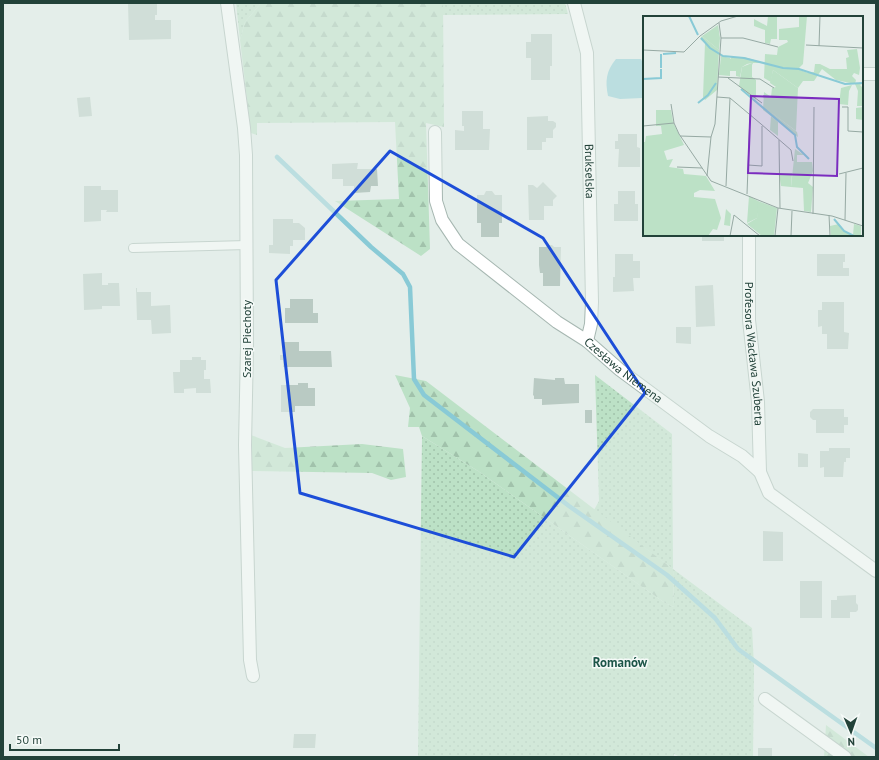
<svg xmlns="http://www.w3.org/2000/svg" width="879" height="760" viewBox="0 0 879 760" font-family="'PT Sans',sans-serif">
  <defs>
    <pattern id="grass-dots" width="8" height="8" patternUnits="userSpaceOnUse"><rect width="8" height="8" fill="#bce1c6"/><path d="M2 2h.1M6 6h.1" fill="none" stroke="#a1c2ab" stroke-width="1.8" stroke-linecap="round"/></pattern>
    <pattern id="forest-firs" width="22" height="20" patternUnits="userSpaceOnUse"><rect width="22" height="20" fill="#bce1c6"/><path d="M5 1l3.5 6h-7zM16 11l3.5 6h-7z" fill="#a1c2ab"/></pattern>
  </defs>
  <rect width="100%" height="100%" fill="#e4eeea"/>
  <!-- grass -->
  <g fill="url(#grass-dots)">
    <polygon points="236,3 261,3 245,22 240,40"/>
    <polygon points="443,3 565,3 568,14 443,15"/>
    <polygon points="595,375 672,434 673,569 752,628 754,666 753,757 680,757 674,754 674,757 418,757 422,436 478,471 665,603 674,607 673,569 594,510 599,501"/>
  </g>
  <!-- forest -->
  <g fill="url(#forest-firs)">
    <polygon points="261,3 443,3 444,127 426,123 430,249 421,256 335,201 399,199 395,122 257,123 257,135 251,133 240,40 245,22"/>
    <polygon points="395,375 426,381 673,569 674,607 665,603 478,471 422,436 419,427 408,427 410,408"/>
    <polygon points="251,435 285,448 362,444 403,449 406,477 391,480 372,473 251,471"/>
    <polygon points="826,725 869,757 824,757"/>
  </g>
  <!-- water -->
  <path fill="#89cad6" d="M616 59H641C647 69 644 87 642 98L620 99 608 96C605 81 606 71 616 59Z"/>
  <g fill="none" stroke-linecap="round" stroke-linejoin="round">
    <!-- stream -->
    <polyline stroke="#89cad6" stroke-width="4.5" points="277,157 371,247 403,274 410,287 414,379 424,395 569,506 667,575 715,618 738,649 876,748"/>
  </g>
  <!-- building -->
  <g fill="#b9cac3">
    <polygon points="128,3 157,3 157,15 155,15 155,20 171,20 171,39 129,40"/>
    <polygon points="531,34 552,34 552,66 550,66 550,80 531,80 531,58 526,58 526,42 531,42"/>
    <polygon points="90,97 92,116 79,117 77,98"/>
    <polygon points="462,111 483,111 483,129 490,129 489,150 455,150 455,130 464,131 464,126 462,126"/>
    <polygon points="548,116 548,121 553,121 556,123 556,127 553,130 553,138 546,138 546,142 542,142 542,150 527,150 527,117"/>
    <polygon points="618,134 637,134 637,147 640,148 640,167 618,167 619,149 615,149 615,141 618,141"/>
    <polygon points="354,163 358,163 357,169 377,169 378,186 371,186 370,192 354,193 354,186 343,186 343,179 332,179 332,164"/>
    <polygon points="543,182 557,196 553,200 553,206 544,206 544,220 529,220 528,185 533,185 537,188"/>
    <polygon points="84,186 101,186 101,190 118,190 118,212 106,212 107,210 101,210 101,221 84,222"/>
    <polygon points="486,191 492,191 495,195 502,195 502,223 499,223 499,237 481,237 481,223 477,223 477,195 484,195"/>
    <polygon points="618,191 635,191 635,204 638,204 638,221 614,221 614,204 618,204"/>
    <polygon points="273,219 293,219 293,223 299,223 305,228 305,240 293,240 293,246 290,246 290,254 269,253 269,245 273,245"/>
    <rect x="702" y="235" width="22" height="6"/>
    <polygon points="548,245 552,245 554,247 561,247 560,286 543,286 543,273 540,273 539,265 539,247 546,247"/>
    <polygon points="615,254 633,254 633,261 640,261 640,278 633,278 634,291 613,292 613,277 615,277"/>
    <polygon points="817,254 845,254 845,262 843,262 843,268 849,268 849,276 817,276"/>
    <polygon points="102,273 102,285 108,285 108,283 119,283 120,306 102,306 102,309 84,310 83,274"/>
    <polygon points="713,285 715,326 696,327 695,286"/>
    <polygon points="136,288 137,288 137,292 151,292 151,306 170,305 171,333 152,334 151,320 137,320"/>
    <polygon points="290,299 313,299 313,313 318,313 318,323 285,323 285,308 290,308"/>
    <polygon points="822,302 844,302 844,332 849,333 848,349 827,349 827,334 822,334 822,326 818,327 818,310 822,310"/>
    <polygon points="676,327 691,327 691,344 676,343"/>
    <polygon points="283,342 299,342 299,351 331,351 332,367 283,367 283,360 280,360 280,355 283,355"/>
    <polygon points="192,357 201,357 201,360 206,360 206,370 204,370 204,379 210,379 211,393 196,393 196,388 184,389 184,393 174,393 173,372 180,372 180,360 192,360"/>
    <polygon points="534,378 555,380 555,378 564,378 565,384 579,384 579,403 542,405 542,399 534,399 534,396 533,395"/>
    <polygon points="298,383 308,383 308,388 315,388 315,406 295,406 295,412 281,412 281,385 298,385"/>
    <polygon points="813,409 844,409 844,417 848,417 848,425 844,425 844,433 816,433 816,420 813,420 810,417 810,412"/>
    <rect x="585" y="410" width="7" height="13"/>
    <polygon points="829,448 850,448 850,458 846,458 846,462 844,462 843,477 824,477 824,467 820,468 820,451 829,451"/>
    <polygon points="798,453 808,454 808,467 798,467"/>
    <polygon points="763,531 783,532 783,561 763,561"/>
    <rect x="800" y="581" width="22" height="37"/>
    <polygon points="856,595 856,603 858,605 858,610 856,612 850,612 850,618 831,618 831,600 837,600 837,596"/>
    <polygon points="294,734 316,734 315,748 293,748"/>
    <rect x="758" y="748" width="14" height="9"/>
  </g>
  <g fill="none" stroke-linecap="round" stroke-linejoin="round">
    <defs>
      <polyline id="lane" points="133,248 247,245"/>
      <g id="street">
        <polyline points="227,3 244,128 246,155 247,347 245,445 250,660 253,676"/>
        <path id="s1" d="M574 3 587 53 592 302 591 324 587 341"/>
        <polyline points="862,74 876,74"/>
        <path id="s2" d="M435 132 436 201 442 220 458 244 557 322 587 341 620 370 709 436 742 456 760 472 769 493 876 571"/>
        <path id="s3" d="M749 235V320L758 402 760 472"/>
        <polyline points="765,699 845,757"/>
      </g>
    </defs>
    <!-- lane casing -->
    <use href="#lane" stroke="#a6b7b1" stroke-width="10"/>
    <!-- street casing -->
    <use href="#street" stroke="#a6b7b1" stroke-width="14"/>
    <!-- lane -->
    <use href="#lane" stroke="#fff" stroke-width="8"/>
    <!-- street -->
    <use href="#street" stroke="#fff" stroke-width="12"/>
  </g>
  <!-- marked area -->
  <path d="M0 0H879V760H0ZM390 151 543 238 645 393 514 557 300 493 276 280Z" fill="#e4eeea" fill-opacity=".55" fill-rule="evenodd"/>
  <path fill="none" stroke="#1d4ed8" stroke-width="3" stroke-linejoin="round" d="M390 151 543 238 645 393 514 557 300 493 276 280Z"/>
  <g text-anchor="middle" stroke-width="3" stroke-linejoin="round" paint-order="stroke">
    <!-- street labels -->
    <g font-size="12" fill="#224239" stroke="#f5faf8">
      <text dy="4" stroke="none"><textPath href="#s1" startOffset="170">Brukselska</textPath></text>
      <text transform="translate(247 339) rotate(-90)" y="4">Szarej Piechoty</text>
      <text dy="4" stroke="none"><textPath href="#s3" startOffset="119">Profesora Wacława Szuberta</textPath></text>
      <text dy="4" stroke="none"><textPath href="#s2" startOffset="326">Czesława Niemena</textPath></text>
    </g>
    <!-- neighbourhood labels -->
    <g font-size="13" font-weight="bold" fill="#1c5548" stroke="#f5faf8">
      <text x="620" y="667">Romanów</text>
    </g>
  </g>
  <!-- overview -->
  <g transform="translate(643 16)">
    <rect width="220" height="220" fill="#e4eeea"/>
    <path d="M59 20 76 34 74 74 62 84 60 81 62 27 57 23ZM89 41H101L122 47H110V49L109 47 104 48 99 51 97 61 93 60V55H87L86 44ZM130 54 155 72 153 115 129 97 128 100 135 106V120L127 114 128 100 120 94 121 76 128 81 129 72 133 71 127 67ZM220 67 217 69 220 72V90H214L215 75 212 68ZM220 91V104L213 103V92ZM136 157H149L148 171 138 170ZM106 180 115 185V197L114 202 104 207ZM196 208 200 215 210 219 211 208 218 210V220H188L187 210Z" fill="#bce1c6"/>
    <path d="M125 0H134V23H128L127 28 122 27V14L111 10V3L124 10ZM156 0H164L160 48 156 52 157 54 165 57 171 56 172 48H177L187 53H204L203 42 206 41 204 34 214 33 217 52 216 59 211 57 209 60 213 64 212 68 193 64 179 53 171 65H160L155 72 130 54 128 66 121 62 122 38 134 39 135 31 145 26 144 24H136V13L156 11ZM75 9 77 22 76 34 59 20ZM78 40 87 42V60L76 59ZM109 47V61L113 64V84L96 70 99 51ZM209 69 206 75 205 89 196 88 198 72ZM13 94H28L30 106 41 129 21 135 24 144 30 143 26 151 40 153 41 158 63 160 72 175 57 174 51 177V181L72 183 78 202 74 214 70 213 65 220 0 219V126H2L3 120 19 118 18 110H13ZM128 96 154 116 155 121 128 100ZM152 133 161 139H154V146H169L170 155 165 167 170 171 168 196 161 195 160 172 148 171Z" fill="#bce1c6"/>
    <path d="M115 185 134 192 131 220H119L104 208 114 202ZM83 193 88 198 87 210 81 209Z" fill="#bce1c6"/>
    <path fill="none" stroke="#89cad6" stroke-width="2" d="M46 0 55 19M58 22 67 32 80 40 101 42 140 52 156 53 202 68 220 67M18 38V52M20 38 33 37M0 63 18 62V53M98 73 152 119 154 131 166 143M55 87 65 79 73 67M191 203 201 215 211 220"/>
    <path fill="none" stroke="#96a9a3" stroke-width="1" d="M78 22H100L135 31M163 29 220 32M176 30 177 0M0 34 41 36 57 20 78 5 95 0M75 61 117 63 131 72M85 62 119 87M74 81 87 82 118 108 148 134 150 145M28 88 31 107 36 118 68 165 135 192 189 200 220 210M199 91H205V115L220 116M0 110 31 107M37 120 68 121M136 124 137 192M105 149 119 150V110M34 151 59 152M196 158 220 152M64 160 68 121 72 108 78 22 76 7M83 170 87 82M104 178 107 99M170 198 171 91M186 199 187 220M202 204 203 157M87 220 91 199 117 220M132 220 135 192M148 220 149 195"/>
    <path fill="#7b2cbf" fill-opacity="0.15" stroke="#7b2cbf" stroke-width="2" d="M108 80 196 83 194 160 105 157Z"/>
    <rect width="220" height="220" fill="none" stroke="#224239" stroke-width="2"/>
  </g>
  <!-- border -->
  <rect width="879" height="760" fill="none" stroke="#224239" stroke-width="8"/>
  <!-- north arrow -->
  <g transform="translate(851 732) rotate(178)" stroke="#f5faf8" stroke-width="3" paint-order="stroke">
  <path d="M0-3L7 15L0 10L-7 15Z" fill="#224239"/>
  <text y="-6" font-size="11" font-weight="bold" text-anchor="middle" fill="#224239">N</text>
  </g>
  <!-- scale -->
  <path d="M10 744v6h109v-6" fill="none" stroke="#224239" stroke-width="2"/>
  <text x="16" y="744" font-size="12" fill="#224239" stroke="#f5faf8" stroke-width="3" paint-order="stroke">50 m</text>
</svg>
